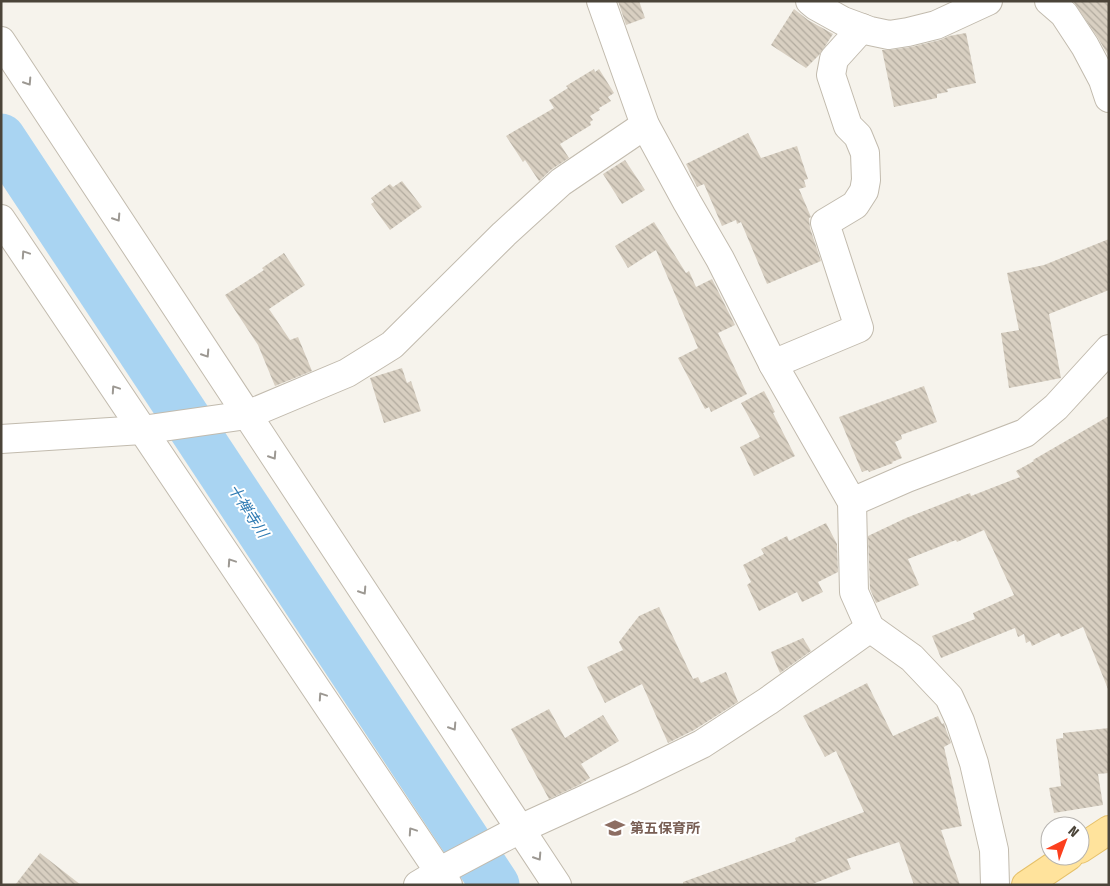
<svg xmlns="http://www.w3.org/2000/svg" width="1110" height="886" viewBox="0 0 1110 886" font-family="'Fira Sans Condensed','Noto Sans JP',sans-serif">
  <defs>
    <pattern id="building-back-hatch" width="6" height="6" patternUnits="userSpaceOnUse" patternTransform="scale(1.25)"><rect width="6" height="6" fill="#d8cfc1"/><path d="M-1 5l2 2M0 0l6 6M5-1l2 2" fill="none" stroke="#b1aa9e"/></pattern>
  </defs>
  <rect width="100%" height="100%" fill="#f6f3ec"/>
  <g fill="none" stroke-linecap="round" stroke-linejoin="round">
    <!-- river -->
    <polyline stroke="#a9d4f2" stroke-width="49" points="1,138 495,885"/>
  </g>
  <!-- building -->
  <g fill="url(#building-back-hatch)">
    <polygon points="618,1 639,1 645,18 626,25"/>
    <polygon points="1073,1 1109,1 1109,57 1098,38"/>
    <polygon points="794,9 808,20 833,34 820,54 806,68 771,45"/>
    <polygon points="966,33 976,83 947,89 948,92 937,94 937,98 894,107 882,50 891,50 911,47 940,40 949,36"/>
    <polygon points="594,69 595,72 599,69 614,93 608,97 611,101 599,108 600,110 590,116 593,120 590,122 591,125 560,144 569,158 552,169 539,181 525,160 523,162 506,136 554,108 549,100 568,88 566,86"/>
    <polygon points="748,133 761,158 797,146 808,179 804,180 806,187 799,189 811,217 809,218 810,228 821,261 767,284 741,222 737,224 736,220 722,226 704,184 697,187 686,164"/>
    <polygon points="625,160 645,190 622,204 603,174"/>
    <polygon points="402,181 422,207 390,230 371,204 374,202 371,198 390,184 393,187"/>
    <polygon points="654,222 686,273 689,271 696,287 712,279 735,325 718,333 747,394 711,412 709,407 705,409 678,358 698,348 656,250 628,268 615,246"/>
    <polygon points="1109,239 1109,290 1049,314 1061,378 1009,388 1001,333 1019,330 1007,273 1044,265"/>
    <polygon points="284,253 305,285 269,309 290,340 298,337 312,371 275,386 258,345 225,295 264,270 262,268"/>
    <polygon points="402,368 407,383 411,381 421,411 384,423 370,378"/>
    <polygon points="924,386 937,422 901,435 902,439 895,442 902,458 892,462 893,463 869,472 868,470 862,472 839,417"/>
    <polygon points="764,391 775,412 773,413 795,456 754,476 740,447 760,437 741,403"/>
    <polygon points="1109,416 1109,689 1108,689 1083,627 1061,637 1059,633 1032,646 1030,641 1026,643 1024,634 1018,637 1015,628 941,658 932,636 975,619 973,613 1014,595 984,530 957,542 956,540 908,559 919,585 876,603 870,589 868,536 906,518 970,493 971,496 1020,477 1016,471 1034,461 1033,460"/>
    <polygon points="826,523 837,544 838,572 818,582 823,592 802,602 797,592 759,611 747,585 751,582 743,565 764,554 761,549 787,536 789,541"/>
    <polygon points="659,607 693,679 698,677 701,683 726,672 738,702 694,730 668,743 642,684 605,703 587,667 623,650 619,642 639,616"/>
    <polygon points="803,638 811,651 780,673 771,652"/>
    <polygon points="867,683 893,736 938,716 942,724 944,723 945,727 951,743 944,747 962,826 941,830 960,885 914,885 899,842 847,859 851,869 810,885 683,885 683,882 796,841 795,838 864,812 836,751 825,757 803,716"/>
    <polygon points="549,709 565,738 603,715 619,741 581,764 590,778 579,785 549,799 511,729"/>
    <polygon points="1109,728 1109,773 1098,774 1103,805 1054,813 1049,788 1061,786 1056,739 1063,738 1063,733"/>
    <polygon points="40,853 81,885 15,885"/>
  </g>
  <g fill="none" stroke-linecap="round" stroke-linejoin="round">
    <defs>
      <g id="minor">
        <polyline points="601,1 645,125 687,202 720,259 773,364 852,502 854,592 870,628 912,658 949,697 960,721 974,763 994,850 995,885"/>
        <polyline points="810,1 816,6 843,21 870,31 889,35 908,32 936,25 988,1"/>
        <polyline points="1049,1 1064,14 1085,46 1103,80 1109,98"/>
        <polyline points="1,41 557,885"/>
        <polyline points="1,219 448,885"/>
        <polyline points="773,364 859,328 825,223 855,205 864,191 866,180 865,153 858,136 848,126 831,75 834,59 862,28"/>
        <polyline points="1,439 142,430 247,415 347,373 392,345 504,234 561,182 645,125"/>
        <polyline points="852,502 907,478 1025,433 1056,407 1109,349"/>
        <polyline points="418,885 448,867 520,829 632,778 702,744 768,701 870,628"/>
      </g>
      <g id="major">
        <polyline points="1080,849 1109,830"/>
        <polyline points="1026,885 1069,856"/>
      </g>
    </defs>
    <!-- minor casing -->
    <use href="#minor" stroke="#c2bbae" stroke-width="30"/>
    <!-- major casing -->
    <use href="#major" stroke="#e6c16a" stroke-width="30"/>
    <!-- minor -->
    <use href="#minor" stroke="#fff" stroke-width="28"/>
    <!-- major -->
    <use href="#major" stroke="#ffe39c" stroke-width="28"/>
  </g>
  <!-- one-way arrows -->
  <defs><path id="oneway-chevron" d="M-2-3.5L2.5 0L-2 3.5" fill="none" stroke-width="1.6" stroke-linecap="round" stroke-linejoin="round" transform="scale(1.25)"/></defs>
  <g stroke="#9c9892">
    <use href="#oneway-chevron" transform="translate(28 82) rotate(57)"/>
    <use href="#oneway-chevron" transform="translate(117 218) rotate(57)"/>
    <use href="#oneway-chevron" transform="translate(25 254) rotate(-124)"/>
    <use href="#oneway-chevron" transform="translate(206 354) rotate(57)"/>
    <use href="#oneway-chevron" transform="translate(115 389) rotate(-124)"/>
    <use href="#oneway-chevron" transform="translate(273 456) rotate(57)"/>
    <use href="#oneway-chevron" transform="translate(231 562) rotate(-124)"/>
    <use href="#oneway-chevron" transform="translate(363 591) rotate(57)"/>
    <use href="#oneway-chevron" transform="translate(322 696) rotate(-124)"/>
    <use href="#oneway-chevron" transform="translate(453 727) rotate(57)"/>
    <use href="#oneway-chevron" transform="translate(412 831) rotate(-124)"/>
    <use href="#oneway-chevron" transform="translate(538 857) rotate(57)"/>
  </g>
  <!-- icons -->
  <defs>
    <symbol id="school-bare" viewBox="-9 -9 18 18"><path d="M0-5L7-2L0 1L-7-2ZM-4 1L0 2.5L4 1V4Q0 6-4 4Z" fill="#8d6e63" stroke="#fff" stroke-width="2.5" paint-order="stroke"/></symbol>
  </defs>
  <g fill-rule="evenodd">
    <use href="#school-bare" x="601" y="814" width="28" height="28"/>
  </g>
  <g text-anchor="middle" stroke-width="4" stroke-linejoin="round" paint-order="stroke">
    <!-- education labels -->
    <g font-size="14" font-weight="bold" fill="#785e54" stroke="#fff" text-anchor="start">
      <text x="630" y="833">第五保育所</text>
    </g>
    <!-- water labels -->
    <g font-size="15" font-style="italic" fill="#2e7ab2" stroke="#fff">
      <text transform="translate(248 511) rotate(57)" y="5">十禅寺川</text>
    </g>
  </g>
  <!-- border -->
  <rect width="1110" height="886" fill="none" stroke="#4b4439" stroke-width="5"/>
  <!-- north arrow -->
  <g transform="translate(1065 841) rotate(42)"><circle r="24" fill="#ffffff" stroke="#b7b4b0"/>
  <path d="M0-4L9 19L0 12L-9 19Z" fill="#fc3f1d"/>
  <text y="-8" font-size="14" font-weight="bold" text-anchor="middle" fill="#4b4439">N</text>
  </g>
</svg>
